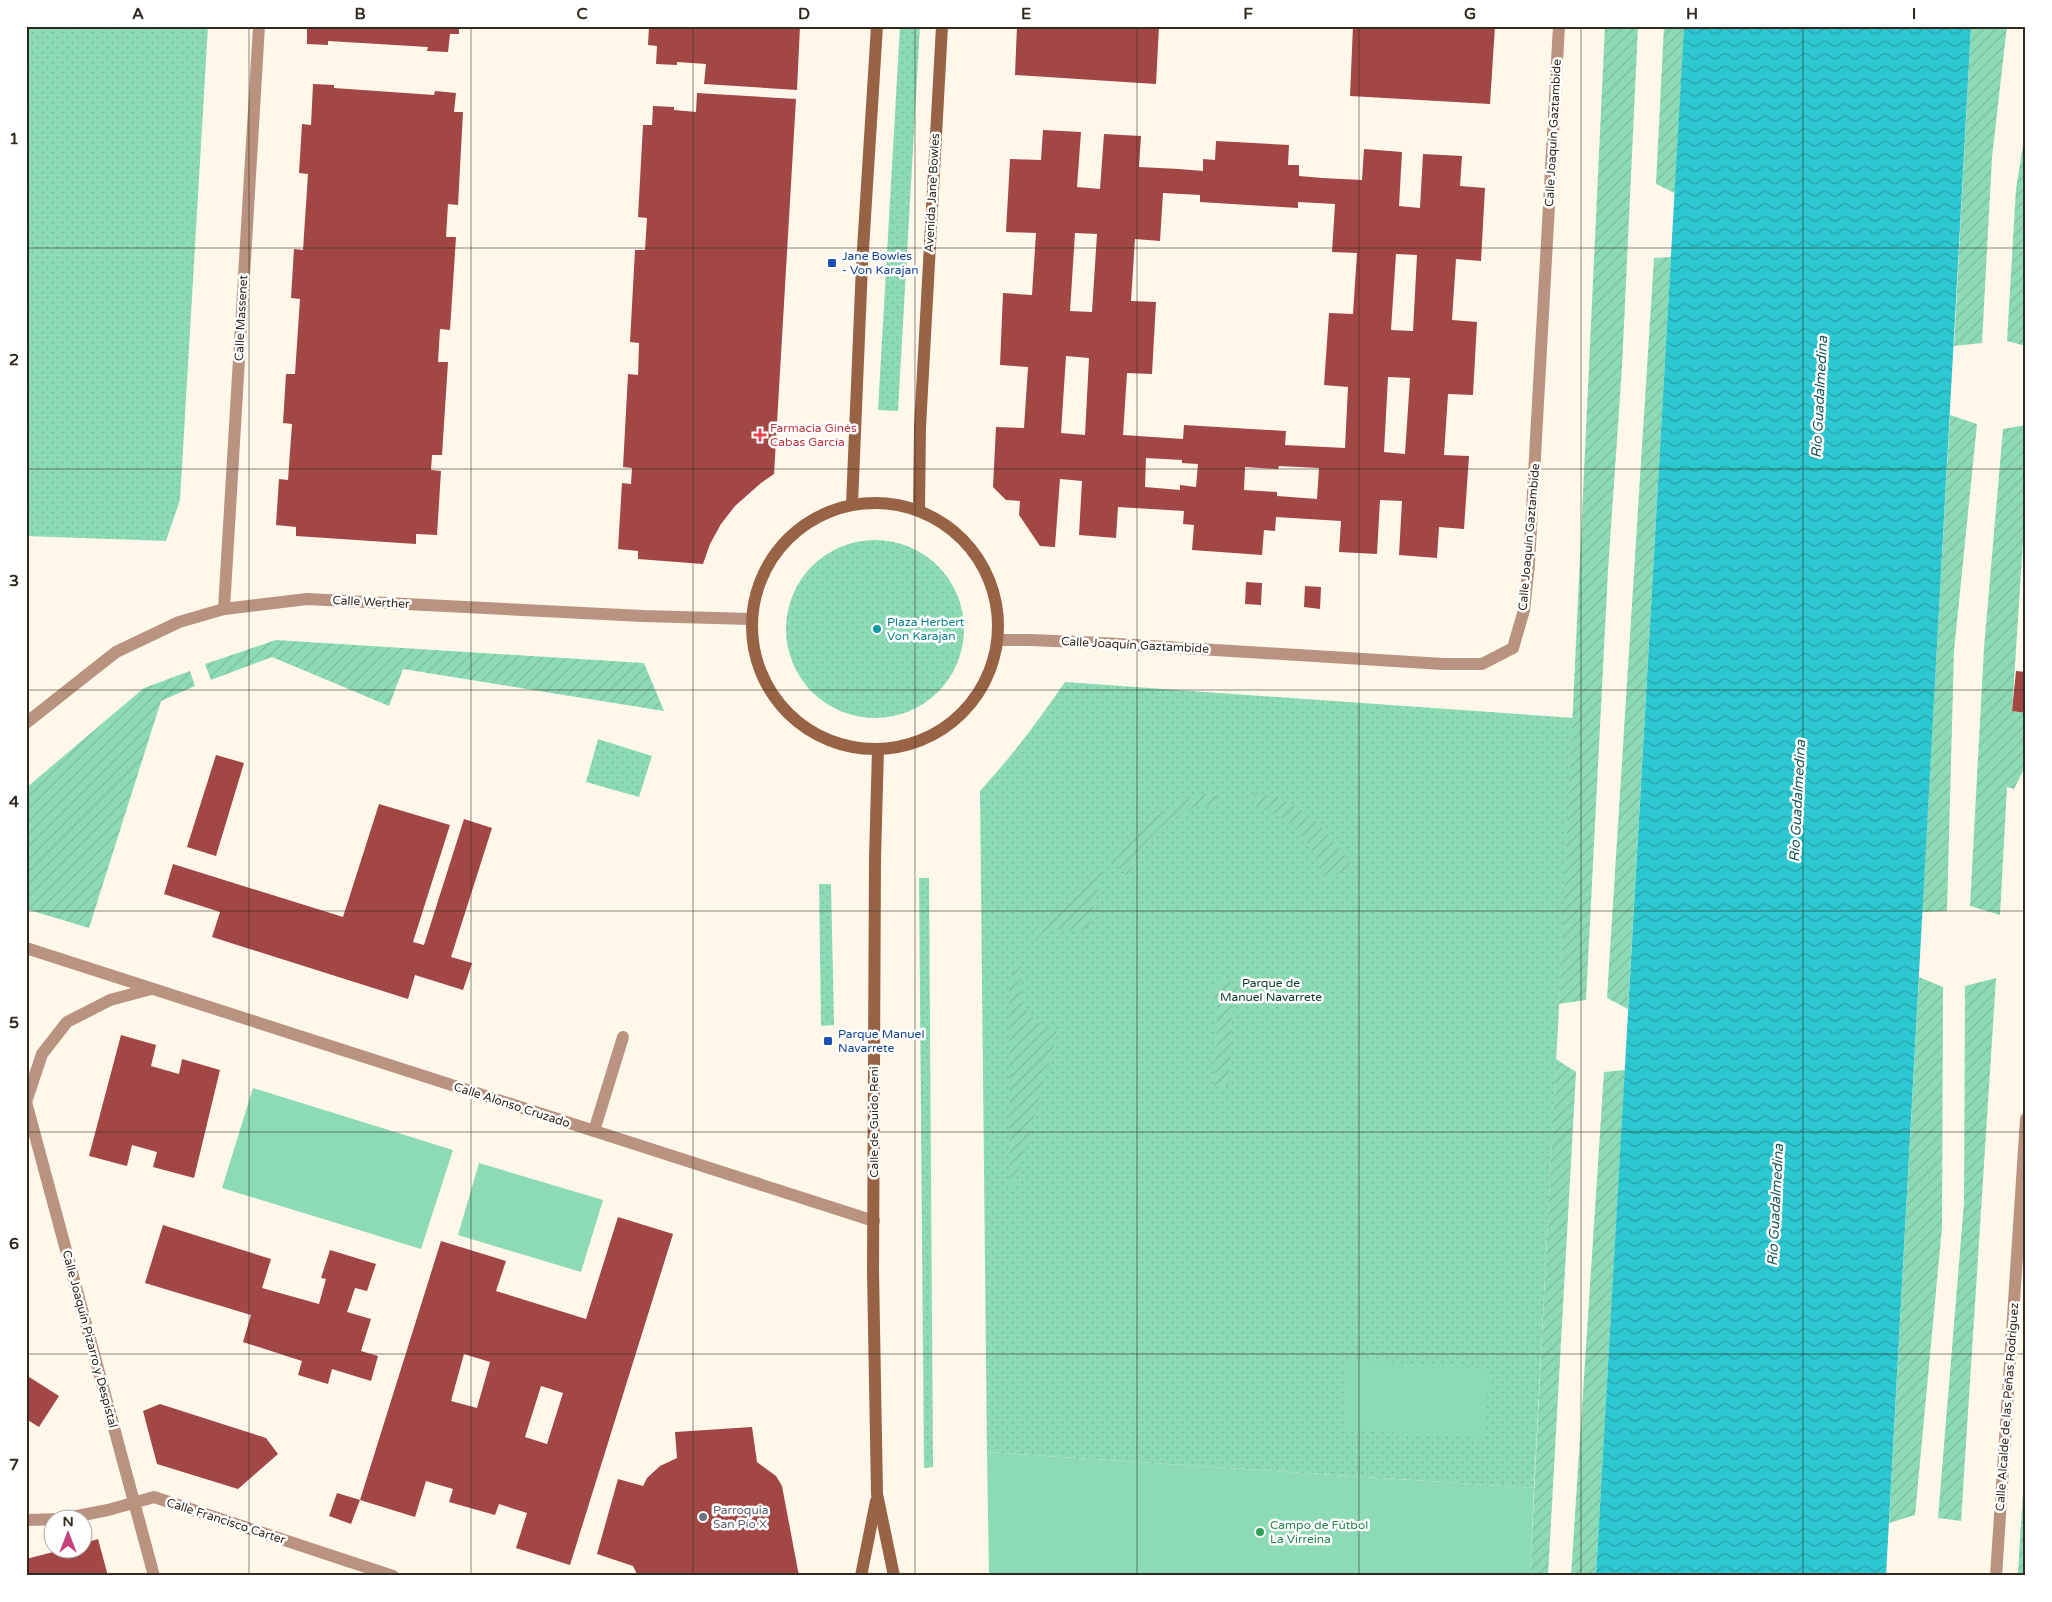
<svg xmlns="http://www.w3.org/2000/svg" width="2052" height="1602" viewBox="0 0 2052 1602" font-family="'Varela Round',sans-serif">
  <defs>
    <pattern id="grass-dots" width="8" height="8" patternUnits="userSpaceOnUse" patternTransform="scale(1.25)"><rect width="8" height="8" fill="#8ddab6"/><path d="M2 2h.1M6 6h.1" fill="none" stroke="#7abb9c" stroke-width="1.8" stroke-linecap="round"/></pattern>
    <pattern id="garden-furrows" width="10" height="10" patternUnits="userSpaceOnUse" patternTransform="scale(1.25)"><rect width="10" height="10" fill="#8ddab6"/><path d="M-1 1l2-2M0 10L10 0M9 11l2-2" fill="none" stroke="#7abb9c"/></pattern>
    <pattern id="water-waves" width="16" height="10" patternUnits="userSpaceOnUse" patternTransform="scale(1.25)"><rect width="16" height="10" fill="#2dc8d2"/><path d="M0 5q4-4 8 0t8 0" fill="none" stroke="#27a2aa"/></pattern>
  </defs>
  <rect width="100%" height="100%" fill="#fef7ea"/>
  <!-- grass -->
  <g fill="url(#grass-dots)">
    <polygon points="26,26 208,26 180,500 166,541 26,536"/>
    <polygon points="900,26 920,26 898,411 878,410"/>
    <circle cx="875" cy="629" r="89"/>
    <path d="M1065 682 1574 718 1534 1488 987 1452 980 791C1012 756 1039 720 1065 682Z"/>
    <polygon points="598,739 652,756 639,797 586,782"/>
    <polygon points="919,878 929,878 933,1467 924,1468"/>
    <polygon points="819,884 831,884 834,1025 821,1026"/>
    <polygon points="2026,1441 2026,1576 2018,1576"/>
  </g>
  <!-- garden -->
  <g fill="url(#garden-furrows)">
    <polygon points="1605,26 1638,26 1622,367 1608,570 1586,1000 1559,1004"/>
    <polygon points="1664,26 1684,26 1675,193 1656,184"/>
    <polygon points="1971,26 2007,26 1992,157 1982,343 1954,346"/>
    <polygon points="2026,127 2026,346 2007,341 2016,189"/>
    <polygon points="1671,257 1628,1009 1607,998 1654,258"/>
    <polygon points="1950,415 1977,424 1954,651 1947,911 1922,912"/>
    <polygon points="2026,425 2026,496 2012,711 2026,713 2026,765 2014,789 2007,787 2000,915 1970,906 1984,648 2003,429"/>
    <polygon points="276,640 644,663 664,711 403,669 389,706 272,657 211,680 205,664"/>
    <polygon points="190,671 195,686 161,701 89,928 26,909 26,788 144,688"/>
    <path d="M1255 792C1306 802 1323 825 1352 865L1326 882C1310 841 1297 821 1254 805Z"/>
    <path d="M1217 793V804L1196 806 1159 828 1139 851 1128 878 1110 856C1134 833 1161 808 1194 797 1201 794 1209 794 1217 793Z"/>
    <path d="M1096 870 1102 874 1089 926 1077 933C1056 924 1046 934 1029 947Z"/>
    <path d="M1022 956C1018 978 1018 1012 1040 1024 1045 1028 1052 1029 1058 1032L1015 1184H1010L1009 989 1013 974Z"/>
    <polygon points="1919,977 1943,987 1942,1227 1915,1515 1889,1523"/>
    <polygon points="1996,978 1961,1521 1938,1518 1964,1203 1965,986"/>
    <path d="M1228 980C1238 986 1240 994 1233 1003L1229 1087 1214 1086 1218 1004 1213 997V988L1219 982Z"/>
    <polygon points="1556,1059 1576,1072 1548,1576 1530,1576"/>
    <polygon points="1625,1070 1596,1576 1571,1576 1604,1072"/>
    <polygon points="2021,1526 2026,1531 2026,1576 2018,1576"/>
  </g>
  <!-- pitch -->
  <g fill="#8ddab6">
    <polygon points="253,1088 453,1150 421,1249 222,1188"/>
    <polygon points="479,1163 603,1200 581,1272 458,1235"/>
    <polygon points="1348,1360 1489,1369 1485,1438 1344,1430"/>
    <polygon points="987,1452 1534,1488 1530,1576 989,1576"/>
  </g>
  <!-- water -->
  <polygon fill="url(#water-waves)" points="1684,26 1971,26 1886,1576 1596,1576"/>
  <!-- building -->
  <g fill="#a24745" fill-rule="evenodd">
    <polygon points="307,26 459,26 459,34 450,34 448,52 427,51 428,47 328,41 328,45 307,44"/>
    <polygon points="649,26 800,26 797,90 704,84 706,64 677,62 677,65 656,64 657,46 648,45"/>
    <polygon points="1017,26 1159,26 1156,84 1015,75"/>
    <polygon points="1353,26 1495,26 1490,104 1350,96"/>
    <polygon points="313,84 334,85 334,88 434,95 435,91 456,93 454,112 463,112 458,205 448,204 446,237 456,237 450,330 440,329 438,362 448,362 442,455 432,455 431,470 441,471 437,535 416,534 416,544 296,536 296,527 276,525 279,479 288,480 292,424 283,423 286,374 295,374 300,299 291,298 294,249 303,250 308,174 299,173 302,124 311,125"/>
    <polygon points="697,93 796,99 774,474 761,483 735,506 721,524 710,544 703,564 638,559 638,551 618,549 622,483 631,484 632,468 623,467 628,374 638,375 639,343 630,342 635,250 645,250 647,218 638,217 643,125 652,125 653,106 674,107 674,110 696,112"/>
    <path d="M1043 130 1081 132 1077 187 1100 189 1104 134 1141 136 1139 167 1179 169 1203 171V159L1215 160 1216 141 1289 145 1288 165H1299V176L1322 178 1362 180 1364 149 1402 152 1399 206 1420 208 1423 154 1462 156 1460 186 1485 188 1481 261 1456 259 1452 320 1477 322 1473 395 1448 394 1444 455 1469 456 1464 529 1439 527 1437 558 1399 555 1402 501 1380 500 1377 554 1339 552 1341 521 1276 517 1275 531 1264 530 1262 555 1192 550 1194 525 1183 524 1184 511 1118 507 1116 538 1079 535 1082 481 1060 479 1055 547 1040 546 1019 515 1020 501 1006 500 993 487 996 427 1024 428 1028 367 1000 365 1003 293 1032 295 1036 233 1006 232 1010 159 1041 160ZM1163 193 1200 195V202L1298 208V202L1335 204 1332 252 1357 253 1353 314 1329 313 1324 385 1348 387 1345 448 1285 445 1286 431 1184 425 1183 439 1123 435 1127 373 1152 374 1156 302 1131 301 1135 239 1160 241ZM1075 233 1097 234 1092 312 1070 311ZM1396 254 1417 255 1413 331 1391 330ZM1066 356 1089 358 1085 435 1061 433ZM1388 377 1410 378 1405 454 1384 452ZM1146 458 1182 460V463L1198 464 1196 487 1180 485V490L1145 487ZM1279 466 1319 468 1317 499 1277 496V492L1244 490 1245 467 1278 469Z"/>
    <polygon points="1246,582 1262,583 1261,605 1245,604"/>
    <polygon points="1305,586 1321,587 1320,609 1304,607"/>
    <polygon points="2016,671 2026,672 2026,713 2012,711"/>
    <polygon points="216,755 244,763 216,856 187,847"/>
    <polygon points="379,804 450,825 413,942 424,945 464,819 492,828 451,957 472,963 463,990 415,975 408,999 212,937 220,912 164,894 173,864 343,917"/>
    <polygon points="121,1035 156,1045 151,1066 179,1074 182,1059 220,1070 194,1178 153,1167 157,1152 132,1145 127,1166 89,1156"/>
    <path d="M618 1217 673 1234 570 1565 516 1548 527 1513 499 1504 495 1515 449 1502 453 1489 426 1481 415 1517 360 1500 351 1524 329 1516 337 1493 360 1500 441 1241 506 1261 496 1291 586 1319ZM464 1354 490 1362 477 1408 451 1401ZM541 1386 563 1393 547 1444 525 1437Z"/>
    <polygon points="163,1225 271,1259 262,1288 319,1304 326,1279 321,1278 330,1250 376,1264 367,1291 355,1288 347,1312 371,1319 361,1351 378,1356 371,1381 332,1369 328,1384 298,1375 302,1361 243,1342 251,1315 145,1283"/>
    <polygon points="26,1375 59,1396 39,1427 26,1419"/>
    <polygon points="160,1404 266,1438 278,1454 238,1489 157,1464 143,1411"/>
    <polygon points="752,1427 757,1462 776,1476 782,1486 799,1576 638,1576 633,1566 597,1554 618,1479 643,1486 647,1478 660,1466 677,1458 675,1432"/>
    <polygon points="98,1539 108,1576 26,1576 26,1559 61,1550 82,1550 82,1544"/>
  </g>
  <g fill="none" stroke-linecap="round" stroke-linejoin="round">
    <!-- service -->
    <polyline stroke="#b9937f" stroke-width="12" points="594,1131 623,1037"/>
    <!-- minor -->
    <g stroke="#b9937f" stroke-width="12">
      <polyline points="224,609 259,26"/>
      <polyline points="999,640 1030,640 1102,643 1443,664 1482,664 1513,648 1524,610 1529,564 1559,26"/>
      <polyline points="26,723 116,652 179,622 224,609 307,599 643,616 750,619"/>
      <polyline points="26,948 874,1221"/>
      <polyline points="26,1102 154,1576"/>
      <polyline points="26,1102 42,1054 67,1022 110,1000 151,989"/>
      <polyline points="26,1520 62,1519 108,1510 154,1497 393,1576"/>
      <polyline points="1996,1576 2026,1119"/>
    </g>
    <!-- secondary -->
    <g stroke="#986344" stroke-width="12">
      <circle cx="875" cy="626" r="123"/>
      <polyline points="852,504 862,265 877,26"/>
      <polyline points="919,509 920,427 942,26"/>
      <polyline points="878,749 875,859 873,1271 877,1494 894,1576"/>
      <polyline points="861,1576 876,1501"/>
    </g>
  </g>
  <!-- grid -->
  <path fill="none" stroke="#30291d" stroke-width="1" stroke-opacity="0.55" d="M249 26V1576M471 26V1576M693 26V1576M915 26V1576M1137 26V1576M1359 26V1576M1581 26V1576M1803 26V1576M26 248H2026M26 469H2026M26 690H2026M26 911H2026M26 1132H2026M26 1354H2026"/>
  <!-- markers -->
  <g fill="#1a4fb4" stroke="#fff" stroke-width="2">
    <rect x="827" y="258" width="10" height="10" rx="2.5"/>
    <rect x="823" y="1036" width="10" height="10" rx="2.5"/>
  </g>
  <path fill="#e0444e" stroke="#fff" stroke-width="2" d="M757.5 427.5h5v5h5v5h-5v5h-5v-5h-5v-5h5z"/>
  <circle fill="#0f9aa8" stroke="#fff" stroke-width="2" cx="877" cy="629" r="5"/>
  <circle fill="#6b7280" stroke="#fff" stroke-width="2" cx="703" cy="1517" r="5"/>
  <circle fill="#2e9e5b" stroke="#fff" stroke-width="2" cx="1260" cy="1532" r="5"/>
  <g text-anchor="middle" stroke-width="5" stroke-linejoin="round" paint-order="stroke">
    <!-- street labels -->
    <g font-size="12" fill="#30291d" stroke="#fff">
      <text transform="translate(1553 133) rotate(-87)" y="4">Calle Joaquín Gaztambide</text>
      <text transform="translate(932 193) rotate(-87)" y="4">Avenida Jane Bowles</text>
      <text transform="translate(241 318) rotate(-87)" y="4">Calle Massenet</text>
      <text transform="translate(1529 537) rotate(-85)" y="4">Calle Joaquín Gaztambide</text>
      <text transform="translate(371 602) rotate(3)" y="4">Calle Werther</text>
      <text transform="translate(1135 645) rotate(3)" y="4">Calle Joaquín Gaztambide</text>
      <text transform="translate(512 1105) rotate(18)" y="4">Calle Alonso Cruzado</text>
      <text transform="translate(874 1122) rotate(-90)" y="4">Calle de Guido Reni</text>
      <text transform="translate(90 1339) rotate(75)" y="4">Calle Joaquín Pizarro y Despistal</text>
      <text transform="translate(2007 1407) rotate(-86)" y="4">Calle Alcalde de las Peñas Rodríguez</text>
      <text transform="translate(226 1521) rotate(18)" y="4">Calle Francisco Carter</text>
    </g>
    <!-- transit labels -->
    <g font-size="12" fill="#164399" stroke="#fff" text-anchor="start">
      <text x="842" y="260">Jane Bowles<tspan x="842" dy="14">- Von Karajan</tspan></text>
      <text x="838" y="1038">Parque Manuel<tspan x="838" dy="14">Navarrete</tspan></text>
    </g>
    <!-- health labels -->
    <g font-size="12" fill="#be3a42" stroke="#fff" text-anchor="start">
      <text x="770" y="432">Farmacia Ginés<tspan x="770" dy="14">Cabas García</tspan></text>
    </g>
    <!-- culture labels -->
    <g font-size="12" fill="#0d838f" stroke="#fff" text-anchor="start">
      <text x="887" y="626">Plaza Herbert<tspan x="887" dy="14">Von Karajan</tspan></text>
    </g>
    <!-- park labels -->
    <g font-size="12" fill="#093a28" stroke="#fff">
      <text x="1271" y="987">Parque de<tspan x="1271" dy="14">Manuel Navarrete</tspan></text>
    </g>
    <!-- worship labels -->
    <g font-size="12" fill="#5b616d" stroke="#fff" text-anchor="start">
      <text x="713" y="1514">Parroquia<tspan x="713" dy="14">San Pío X</tspan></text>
    </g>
    <!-- leisure labels -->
    <g font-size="12" fill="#27864d" stroke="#fff" text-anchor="start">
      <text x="1270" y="1529">Campo de Fútbol<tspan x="1270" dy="14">La Virreina</tspan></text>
    </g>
    <!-- water labels -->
    <g font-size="14" font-style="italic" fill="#1b575c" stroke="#fff">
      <text transform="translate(1819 397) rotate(-87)" y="5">Río Guadalmedina</text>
      <text transform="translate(1797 801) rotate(-87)" y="5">Río Guadalmedina</text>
      <text transform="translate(1775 1205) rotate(-87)" y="5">Río Guadalmedina</text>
    </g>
  </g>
  <!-- border -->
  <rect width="2052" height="1602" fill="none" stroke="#ffffff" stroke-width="55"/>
  <!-- north arrow -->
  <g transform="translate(68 1534)"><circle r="24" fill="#ffffff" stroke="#aca9a5"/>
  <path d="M0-4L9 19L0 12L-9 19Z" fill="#c8407d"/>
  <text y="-8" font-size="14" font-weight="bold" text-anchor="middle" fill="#30291d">N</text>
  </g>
  <rect x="28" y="28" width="1996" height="1546" fill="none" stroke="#30291d" stroke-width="2"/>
  <g font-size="16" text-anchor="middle" font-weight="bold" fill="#30291d">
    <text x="138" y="19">A</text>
    <text x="360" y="19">B</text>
    <text x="582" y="19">C</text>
    <text x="804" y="19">D</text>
    <text x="1026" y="19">E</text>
    <text x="1248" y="19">F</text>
    <text x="1470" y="19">G</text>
    <text x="1692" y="19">H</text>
    <text x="1914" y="19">I</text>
    <text x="14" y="144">1</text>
    <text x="14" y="365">2</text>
    <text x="14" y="586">3</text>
    <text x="14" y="807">4</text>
    <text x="14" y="1028">5</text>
    <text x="14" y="1249">6</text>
    <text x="14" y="1470">7</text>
  </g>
</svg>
